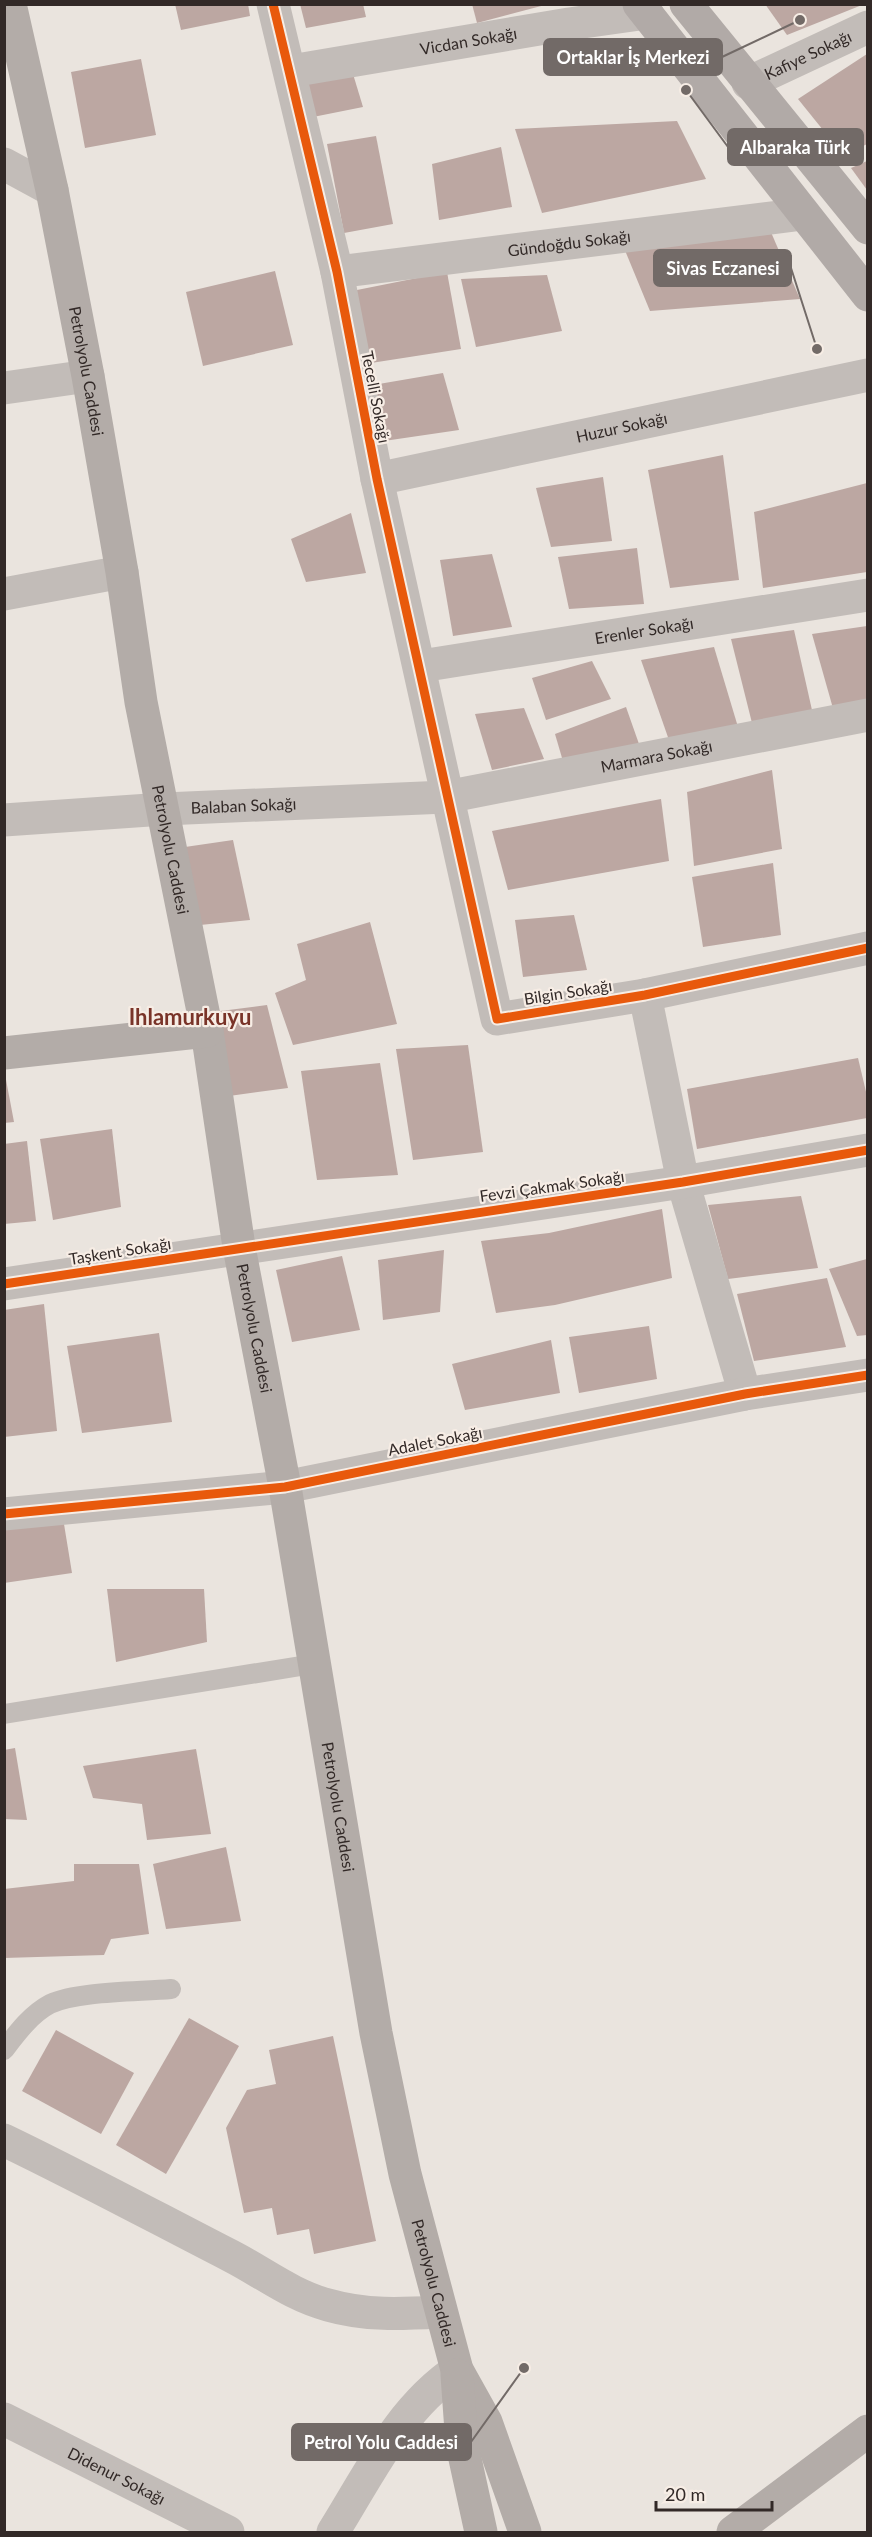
<svg xmlns="http://www.w3.org/2000/svg" width="872" height="2537" viewBox="0 0 872 2537" font-family="Lato,sans-serif">
  <rect width="100%" height="100%" fill="#eae4de"/>
  <!-- building -->
  <g fill="#bca7a2">
    <polygon points="175,4 248,4 250,16 181,30"/>
    <polygon points="300,4 363,4 366,17 306,28"/>
    <polygon points="472,4 545,4 545,5 477,23"/>
    <polygon points="765,4 862,4 862,5 787,35"/>
    <polygon points="867,54 867,144 844,156 798,99"/>
    <polygon points="141,59 156,135 85,148 71,72"/>
    <polygon points="353,74 363,107 313,117 303,81"/>
    <polygon points="677,121 706,179 542,213 515,129"/>
    <polygon points="376,136 393,224 344,233 327,144"/>
    <polygon points="501,147 512,207 439,220 432,164"/>
    <polygon points="867,161 867,190 851,168"/>
    <polygon points="770,230 800,299 650,311 624,248"/>
    <polygon points="275,271 293,345 203,366 186,292"/>
    <polygon points="447,272 461,349 371,363 352,291"/>
    <polygon points="547,275 562,331 476,347 461,279"/>
    <polygon points="443,373 459,430 384,441 373,385"/>
    <polygon points="723,455 739,580 670,588 648,470"/>
    <polygon points="603,477 612,541 551,547 536,488"/>
    <polygon points="867,483 867,572 763,588 754,512"/>
    <polygon points="351,513 366,573 306,582 291,539"/>
    <polygon points="637,548 644,604 569,609 558,557"/>
    <polygon points="492,554 512,627 453,636 440,560"/>
    <polygon points="867,626 867,710 836,719 812,634"/>
    <polygon points="794,630 814,719 754,731 731,639"/>
    <polygon points="714,647 738,727 670,743 641,660"/>
    <polygon points="592,661 611,699 546,720 532,678"/>
    <polygon points="626,707 639,744 565,768 555,734"/>
    <polygon points="524,708 544,759 492,770 475,714"/>
    <polygon points="772,770 782,849 694,866 687,792"/>
    <polygon points="661,799 669,861 508,890 492,831"/>
    <polygon points="233,840 250,920 200,925 185,847"/>
    <polygon points="773,863 781,935 703,947 692,877"/>
    <polygon points="574,915 587,970 523,977 515,920"/>
    <polygon points="370,922 397,1024 293,1045 275,993 306,980 297,944"/>
    <polygon points="267,1005 288,1088 229,1096 213,1012"/>
    <polygon points="468,1045 483,1152 413,1160 396,1049"/>
    <polygon points="858,1058 867,1096 867,1118 697,1149 687,1089"/>
    <polygon points="380,1063 398,1175 317,1180 301,1071"/>
    <polygon points="4,1069 14,1122 4,1123"/>
    <polygon points="112,1129 121,1207 53,1220 40,1139"/>
    <polygon points="27,1141 36,1221 4,1224 4,1144"/>
    <polygon points="801,1196 818,1268 728,1279 708,1205"/>
    <polygon points="662,1209 672,1278 555,1305 496,1313 481,1241 549,1233"/>
    <polygon points="444,1250 440,1312 383,1320 378,1260"/>
    <polygon points="342,1256 360,1330 292,1342 276,1270"/>
    <polygon points="867,1259 867,1335 857,1336 829,1269"/>
    <polygon points="827,1278 846,1347 754,1361 737,1294"/>
    <polygon points="44,1304 57,1431 4,1437 4,1310"/>
    <polygon points="649,1326 657,1379 579,1393 569,1337"/>
    <polygon points="159,1333 172,1422 82,1433 67,1346"/>
    <polygon points="551,1340 560,1393 465,1410 452,1364"/>
    <polygon points="63,1518 72,1573 4,1583 4,1524"/>
    <polygon points="107,1589 204,1589 207,1642 116,1662"/>
    <polygon points="15,1748 27,1820 4,1819 4,1750"/>
    <polygon points="196,1749 211,1834 147,1840 142,1804 93,1798 83,1766"/>
    <polygon points="226,1847 241,1921 166,1929 153,1864"/>
    <polygon points="74,1864 139,1864 149,1934 111,1939 104,1955 4,1958 4,1889 74,1881"/>
    <polygon points="189,2018 239,2046 166,2174 116,2145"/>
    <polygon points="56,2030 134,2073 101,2134 22,2091"/>
    <polygon points="333,2036 376,2241 314,2254 309,2229 277,2235 272,2208 244,2213 226,2128 247,2090 276,2084 269,2050"/>
  </g>
  <g fill="none" stroke-linecap="round" stroke-linejoin="round">
    <!-- lane -->
    <g stroke="#c2bcb8" stroke-width="20">
      <polyline points="4,1714 313,1664"/>
      <path d="M4 2050C17 2033 31 2014 50 2004 78 1991 139 1992 171 1989"/>
    </g>
    <!-- street -->
    <g stroke="#c2bcb8" stroke-width="33">
      <polyline points="273,4 337,272 377,479 497,1019 645,995 868,948"/>
      <path id="s1" d="M291 71 569 24 647 13"/>
      <path id="s2" d="M748 83 868 27"/>
      <polyline points="4,164 52,190"/>
      <path id="s3" d="M337 272 803 214"/>
      <polyline points="4,388 88,376"/>
      <path id="s4" d="M377 479 868 375"/>
      <polyline points="4,594 122,572"/>
      <path id="s5" d="M421 666 868 595"/>
      <path id="s6" d="M4 820 164 809 446 797 868 715"/>
      <polyline points="645,995 683,1182 745,1394"/>
      <polyline points="4,1284 683,1182 868,1150"/>
      <polyline points="4,1514 285,1487 745,1394 868,1375"/>
      <path d="M4 2140C81 2177 155 2217 231 2256 264 2273 291 2295 328 2305 366 2316 402 2314 440 2312"/>
      <path id="s7" d="M4 2419 228 2532"/>
      <path d="M333 2532C369 2475 399 2409 457 2370"/>
    </g>
    <!-- secondary -->
    <g stroke="#b3aca8" stroke-width="33">
      <path id="s8" d="M10 4 52 190 88 376 122 572 141 702 207 1031 239 1247 285 1487 376 2033 405 2174 457 2370 486 2422 525 2532"/>
      <polyline points="4,1053 207,1031"/>
      <polyline points="457,2375 462,2445 481,2532"/>
      <polyline points="733,2532 868,2431"/>
    </g>
    <!-- primary -->
    <g stroke="#b1aaa7" stroke-width="33">
      <polyline points="639,4 868,295"/>
      <polyline points="686,4 868,228"/>
    </g>
    <defs>
      <g id="cycleway">
        <polyline points="273,4 337,272 377,479 497,1019 645,995 868,948"/>
        <polyline points="4,1284 683,1182 868,1150"/>
        <polyline points="4,1514 285,1487 745,1394 868,1375"/>
      </g>
    </defs>
    <!-- cycleway casing -->
    <use href="#cycleway" stroke="#f7ede5" stroke-width="13"/>
    <!-- cycleway -->
    <use href="#cycleway" stroke="#e8590c" stroke-width="9"/>
  </g>
  <g text-anchor="middle" stroke-width="4.5" stroke-linejoin="round" paint-order="stroke">
    <!-- street labels -->
    <g font-size="16" fill="#322927" stroke="#f7ede5">
      <text dy="6" stroke="none"><textPath href="#s1" startOffset="180">Vicdan Sokağı</textPath></text>
      <text dy="6" stroke="none"><textPath href="#s2" startOffset="66">Kafiye Sokağı</textPath></text>
      <text dy="6" stroke="none"><textPath href="#s3" startOffset="234">Gündoğdu Sokağı</textPath></text>
      <text dy="6" stroke="none"><textPath href="#s8" startOffset="375">Petrolyolu Caddesi</textPath></text>
      <text transform="translate(376 397) rotate(79)" y="6">Tecelli Sokağı</text>
      <text dy="6" stroke="none"><textPath href="#s4" startOffset="250">Huzur Sokağı</textPath></text>
      <text dy="6" stroke="none"><textPath href="#s5" startOffset="226">Erenler Sokağı</textPath></text>
      <text dy="6" stroke="none"><textPath href="#s6" startOffset="657">Marmara Sokağı</textPath></text>
      <text dy="6" stroke="none"><textPath href="#s6" startOffset="240">Balaban Sokağı</textPath></text>
      <text dy="6" stroke="none"><textPath href="#s8" startOffset="861">Petrolyolu Caddesi</textPath></text>
      <text transform="translate(568 992) rotate(-9)" y="6">Bilgin Sokağı</text>
      <text transform="translate(552 1186) rotate(-8)" y="6">Fevzi Çakmak Sokağı</text>
      <text transform="translate(120 1251) rotate(-9)" y="6">Taşkent Sokağı</text>
      <text dy="6" stroke="none"><textPath href="#s8" startOffset="1347">Petrolyolu Caddesi</textPath></text>
      <text transform="translate(435 1441) rotate(-11)" y="6">Adalet Sokağı</text>
      <text dy="6" stroke="none"><textPath href="#s8" startOffset="1833">Petrolyolu Caddesi</textPath></text>
      <text dy="6" stroke="none"><textPath href="#s8" startOffset="2319">Petrolyolu Caddesi</textPath></text>
      <text dy="6" stroke="none"><textPath href="#s7" startOffset="126">Didenur Sokağı</textPath></text>
    </g>
    <!-- district labels -->
    <g font-size="22" font-weight="bold" fill="#793328" stroke="#f7ede5">
      <text x="190" y="1025">Ihlamurkuyu</text>
    </g>
  </g>
  <!-- callouts -->
  <path fill="none" stroke="#726a67" stroke-width="2" d="M800 20L722 57M686 90L728 147M817 349L791 268M524 2368L471 2442"/>
  <g fill="#726a67" stroke="#f7ede5" stroke-width="2">
    <circle cx="800" cy="20" r="6"/>
    <circle cx="686" cy="90" r="6"/>
    <circle cx="817" cy="349" r="6"/>
    <circle cx="524" cy="2368" r="6"/>
  </g>
  <g fill="#726a67" stroke="#726a67" stroke-width="2">
    <rect x="544" y="39" width="178" height="36" rx="6"/>
    <rect x="728" y="129" width="135" height="36" rx="6"/>
    <rect x="654" y="250" width="137" height="36" rx="6"/>
    <rect x="292" y="2424" width="179" height="36" rx="6"/>
  </g>
  <g font-size="18" text-anchor="middle" font-weight="bold" fill="#fff">
    <text x="633" y="64">Ortaklar İş Merkezi</text>
    <text x="795" y="154">Albaraka Türk</text>
    <text x="723" y="275">Sivas Eczanesi</text>
    <text x="381" y="2449">Petrol Yolu Caddesi</text>
  </g>
  <!-- border -->
  <rect width="872" height="2537" fill="none" stroke="#322927" stroke-width="12"/>
  <!-- scale -->
  <path d="M656 2501v9h116v-9" fill="none" stroke="#322927" stroke-width="3"/>
  <text x="665" y="2501" font-size="18" fill="#322927" stroke="#f7ede5" stroke-width="4.5" paint-order="stroke">20 m</text>
</svg>
